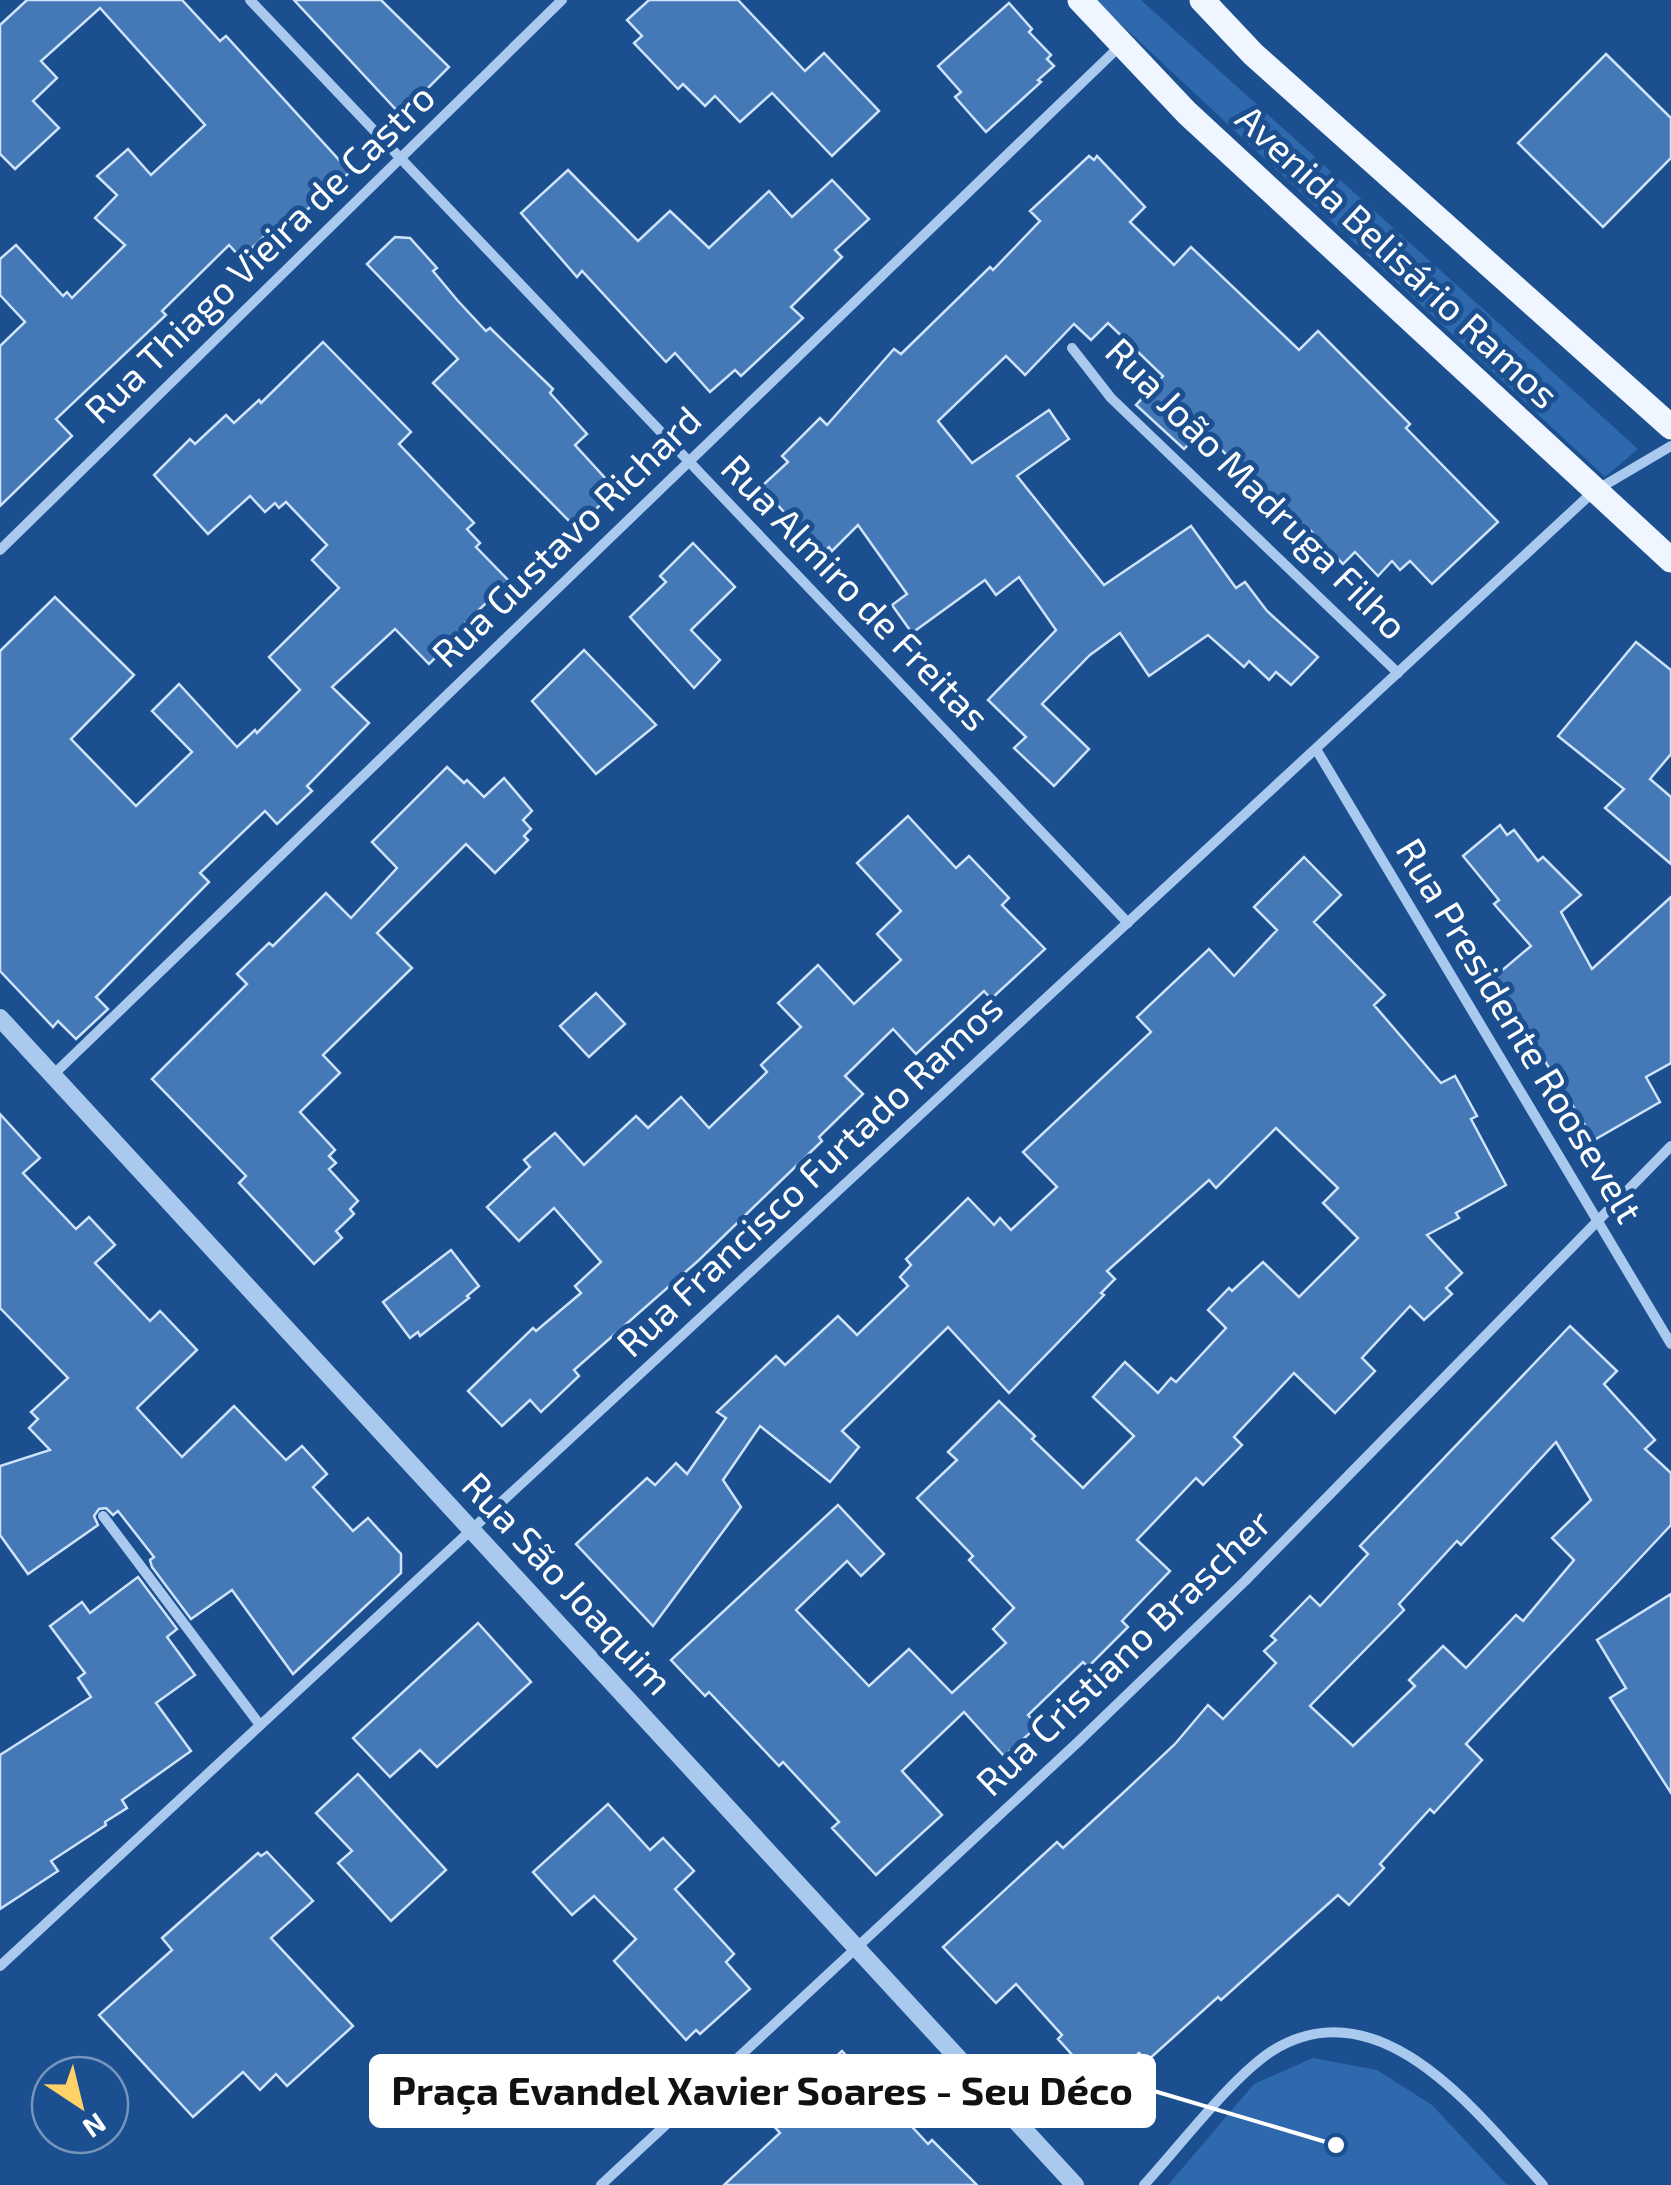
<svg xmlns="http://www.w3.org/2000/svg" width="1671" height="2185" viewBox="0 0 1671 2185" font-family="'Exo 2',sans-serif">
  <rect width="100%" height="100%" fill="#1b4f8f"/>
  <!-- green -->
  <g fill="#2e69ad">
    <polygon points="1095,0 1141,0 1638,449 1605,477"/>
    <polygon points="1313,2058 1377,2070 1432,2105 1507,2185 1168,2185 1254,2084"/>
  </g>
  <!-- building -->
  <g fill="#4478b7" stroke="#cfe3fa" stroke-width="2.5" fill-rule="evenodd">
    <polygon points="27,0 182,0 220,41 226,36 350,172 274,239 268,233 241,258 229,245 162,311 166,315 56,419 72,436 0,506 0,346 25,322 0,295 0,259 16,245 63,296 67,292 72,298 125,245 95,218 117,195 97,176 128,149 151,175 205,125 100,8 41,61 57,78 33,101 59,128 15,169 0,154 0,25"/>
    <polygon points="294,0 381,0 449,67 401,115"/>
    <polygon points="649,0 738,0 805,71 824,53 879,111 832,156 772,93 740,122 715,96 705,106 683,84 678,89 634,43 642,36 627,20"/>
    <polygon points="1009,3 1032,29 1029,32 1051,55 1047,59 1054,66 1038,80 1041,82 986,132 955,97 961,92 938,66"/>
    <polygon points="1606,54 1671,118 1671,158 1603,227 1518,143"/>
    <polygon points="1089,156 1094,160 1097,156 1145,207 1130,222 1174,265 1191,247 1299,350 1318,331 1410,424 1406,428 1498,522 1432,584 1410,561 1400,570 1392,561 1378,576 1355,552 1343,564 1306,526 1302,531 1202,430 1184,449 1136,405 1163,376 1108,323 1091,340 1074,324 1025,375 1006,356 938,421 972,463 1049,410 1069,439 1017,476 1104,585 1191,526 1236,588 1245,582 1267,611 1318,657 1291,685 1276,672 1269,680 1249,661 1244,667 1208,635 1149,676 1120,633 1090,655 1042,704 1089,749 1054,786 1014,748 1026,737 988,700 1056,630 1019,577 996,595 985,580 912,633 892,605 907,594 858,525 832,551 829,547 812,563 785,536 796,525 761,487 788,462 782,456 820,418 827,425 894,349 901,354 990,267 993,270 1040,221 1030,211"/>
    <polygon points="568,170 638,241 670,211 709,248 769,191 792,217 832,180 869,219 835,250 842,257 791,307 803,318 741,376 735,370 710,392 675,353 666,362 582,271 577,277 521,213"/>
    <polygon points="395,237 410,238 437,268 433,271 458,301 486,331 490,328 553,389 550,393 587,434 575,445 616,490 576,528 433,383 458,359 367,264"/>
    <polygon points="323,342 411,432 399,444 474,523 467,529 480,543 476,547 509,581 461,627 464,630 429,664 395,629 332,687 369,723 307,786 312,791 277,824 265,811 200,873 209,882 96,997 108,1009 76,1039 58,1021 53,1027 0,971 0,651 55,597 134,675 71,739 136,806 192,752 152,711 179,684 237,747 255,730 257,733 300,690 269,657 339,588 312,560 327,545 286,502 279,508 275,503 265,512 250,496 208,534 154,475 190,439 195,444 226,415 234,423 259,400 261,403"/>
    <polygon points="693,543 735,587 691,630 720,660 694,688 630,617 666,582 660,576"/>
    <polygon points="1636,642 1671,670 1671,754 1650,779 1671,797 1671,864 1605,808 1624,789 1558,736"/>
    <polygon points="584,650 656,725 596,774 532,701"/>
    <polygon points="447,767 464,783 467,780 484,797 504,778 532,811 523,820 531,829 524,836 528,840 495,873 466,844 377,933 412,968 323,1055 340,1073 300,1112 335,1150 329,1156 336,1163 329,1169 358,1201 350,1209 354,1214 336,1231 342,1238 314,1264 239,1183 246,1176 152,1079 247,984 237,974 269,943 273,946 326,893 351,918 397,868 372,842"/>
    <polygon points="908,816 956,868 969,856 1009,898 1002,905 1045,949 991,999 984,991 916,1054 893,1029 845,1076 863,1094 819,1137 822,1141 699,1260 574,1370 579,1376 541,1412 530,1400 502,1426 468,1391 533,1328 536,1331 581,1293 575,1286 601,1262 554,1208 519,1241 487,1207 530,1167 524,1160 555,1133 584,1165 636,1116 648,1128 681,1097 709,1128 767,1072 761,1065 801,1027 778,1003 818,965 854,1004 901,960 877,934 901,911 857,863"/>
    <polygon points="1500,825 1507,835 1514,830 1538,861 1543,857 1581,895 1561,912 1592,969 1671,897 1671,1063 1646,1077 1660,1102 1594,1140 1493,978 1531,946 1494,904 1499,900 1463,856"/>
    <polygon points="1304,857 1341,895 1314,922 1385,995 1374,1005 1441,1083 1455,1076 1477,1116 1471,1119 1506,1185 1456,1213 1459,1218 1427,1235 1462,1273 1446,1288 1452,1294 1424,1320 1410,1306 1362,1358 1375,1371 1335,1413 1294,1373 1234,1437 1242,1445 1203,1485 1196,1478 1137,1540 1170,1571 1122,1621 1128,1627 1088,1667 1083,1662 1028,1715 1038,1726 1004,1756 964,1712 902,1771 942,1815 876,1875 832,1828 839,1822 783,1762 779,1766 709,1692 705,1696 671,1660 838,1505 884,1554 861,1576 847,1561 796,1610 869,1686 909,1649 952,1693 1006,1643 993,1629 1014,1608 969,1560 973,1556 917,1498 957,1460 948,1452 999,1401 1035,1436 1032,1439 1083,1488 1134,1436 1093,1397 1125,1362 1158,1393 1171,1378 1176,1382 1226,1328 1208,1310 1229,1288 1232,1291 1263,1262 1299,1297 1358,1238 1323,1203 1338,1188 1276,1128 1216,1188 1209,1180 1107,1271 1115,1279 1101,1293 1104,1295 1009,1393 948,1327 842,1431 859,1447 830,1482 760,1426 723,1480 741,1507 653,1626 576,1544 647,1478 655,1485 676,1463 687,1474 726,1418 717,1412 776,1356 785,1365 838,1316 857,1335 908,1286 900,1277 911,1265 906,1259 968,1198 994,1225 1000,1218 1011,1230 1057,1187 1023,1152 1151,1032 1137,1017 1209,949 1234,976 1277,930 1254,907"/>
    <polygon points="596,993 625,1024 589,1057 560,1026"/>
    <polygon points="0,1114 40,1158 23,1173 76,1229 89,1217 115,1245 95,1263 150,1321 160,1311 197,1350 137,1408 182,1457 234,1406 286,1460 302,1446 327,1474 313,1487 353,1531 368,1518 401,1554 401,1573 293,1674 232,1590 191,1619 152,1567 150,1560 154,1557 118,1511 113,1515 106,1508 99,1509 94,1516 98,1525 28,1574 0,1535 0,1466 50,1450 29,1428 38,1419 31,1412 68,1378 0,1308"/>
    <polygon points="451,1250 479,1286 467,1296 469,1298 420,1336 418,1332 410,1338 383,1302"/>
    <path d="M1570 1326 1617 1371 1604 1384 1655 1440 1645 1449 1671 1473V1525L1466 1744 1482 1760 1434 1813 1430 1809 1380 1864 1384 1868 1349 1905 1338 1895 1221 2000 1218 1997 1147 2061 1139 2053 1101 2087 1058 2039 1062 2035 1016 1984 996 2003 943 1947 1057 1842 1063 1848 1123 1793 1175 1744 1208 1705 1223 1719 1276 1663 1264 1651 1276 1640 1271 1636 1310 1596 1320 1606 1368 1554 1360 1546ZM1556 1442 1591 1500 1552 1538 1574 1560 1523 1621 1516 1615 1466 1668 1443 1646 1409 1680 1415 1686 1353 1746 1310 1706 1404 1610 1399 1604 1457 1541 1461 1545Z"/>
    <polygon points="138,1577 177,1629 167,1637 195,1675 156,1703 191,1751 122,1800 127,1808 105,1822 106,1825 51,1861 58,1871 0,1909 0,1755 91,1697 78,1678 85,1673 50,1626 82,1602 90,1613"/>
    <polygon points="1671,1594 1671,1793 1610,1698 1626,1688 1597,1640"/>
    <polygon points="478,1623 531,1682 437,1767 420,1750 390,1777 353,1738"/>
    <polygon points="358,1774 446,1870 391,1921 338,1863 352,1851 316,1813"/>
    <polygon points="608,1804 650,1850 663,1838 694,1871 675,1889 734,1954 726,1962 750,1989 700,2034 696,2030 686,2040 614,1961 636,1939 594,1896 572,1915 533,1872"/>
    <polygon points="267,1852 313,1901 271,1938 353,2026 287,2086 276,2074 260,2090 243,2072 193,2117 99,2015 172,1950 162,1938 258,1853 261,1856"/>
    <polygon points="842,2051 928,2144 932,2140 977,2185 724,2185 780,2133 772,2124 816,2083 812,2078"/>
  </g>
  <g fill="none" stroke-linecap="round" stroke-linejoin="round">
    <!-- minor -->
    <g stroke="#a9c9ee" stroke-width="10">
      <polyline points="250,0 1128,923"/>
      <polyline points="1072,348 1111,398 1398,673"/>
      <polyline points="0,550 562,0"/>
      <polyline points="1316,749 1671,1344"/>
      <polyline points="54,1074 1122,44"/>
      <polyline points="103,1516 260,1725"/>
      <polyline points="0,1966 1593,492 1671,446"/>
      <polyline points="601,2185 1078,1742 1245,1581 1671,1146"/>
      <path d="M1144 2185C1179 2147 1231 2078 1272 2051 1380 1983 1479 2115 1543 2185"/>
    </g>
    <!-- tertiary -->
    <polyline stroke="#a9c9ee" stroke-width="18" points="0,1018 1075,2185"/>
    <!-- primary -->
    <g stroke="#f0f6ff" stroke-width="25">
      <polyline points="1080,0 1187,113 1671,560"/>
      <polyline points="1202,0 1253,54 1671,427"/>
    </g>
  </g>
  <g text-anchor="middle" stroke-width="10" stroke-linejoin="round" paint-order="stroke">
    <!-- street labels -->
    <g font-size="38" fill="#fff" stroke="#1b4f8f">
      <text transform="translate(260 254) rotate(-44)" y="13">Rua Thiago Vieira de Castro</text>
      <text transform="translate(1397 257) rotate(43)" y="13">Avenida Belisário Ramos</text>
      <text transform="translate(1256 489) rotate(45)" y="13">Rua João Madruga Filho</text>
      <text transform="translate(567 537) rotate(-44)" y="13">Rua Gustavo Richard</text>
      <text transform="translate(855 593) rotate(46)" y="13">Rua Almiro de Freitas</text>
      <text transform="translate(1519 1031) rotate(59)" y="13">Rua Presidente Roosevelt</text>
      <text transform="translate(810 1176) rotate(-43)" y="13">Rua Francisco Furtado Ramos</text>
      <text transform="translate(567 1584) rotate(47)" y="13">Rua São Joaquim</text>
      <text transform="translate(1124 1653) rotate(-44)" y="13">Rua Cristiano Brascher</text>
    </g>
  </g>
  <!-- callouts -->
  <path fill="none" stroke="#fff" stroke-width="4" d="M1336 2145L1154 2091"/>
  <circle fill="#fff" stroke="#1b4f8f" stroke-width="4" cx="1336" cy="2145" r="10"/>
  <rect fill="#fff" stroke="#fff" stroke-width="4" x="371" y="2056" width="783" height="70" rx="10"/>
  <g font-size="40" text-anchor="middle" font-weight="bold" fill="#111">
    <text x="762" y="2105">Praça Evandel Xavier Soares - Seu Déco</text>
  </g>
  <!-- north arrow -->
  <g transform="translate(80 2105) rotate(145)"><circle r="48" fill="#1b4f8f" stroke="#7695bc" stroke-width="2.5"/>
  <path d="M0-8L18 38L0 25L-18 38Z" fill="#ffd166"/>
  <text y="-15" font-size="28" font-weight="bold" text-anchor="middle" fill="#ffffff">N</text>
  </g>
</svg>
